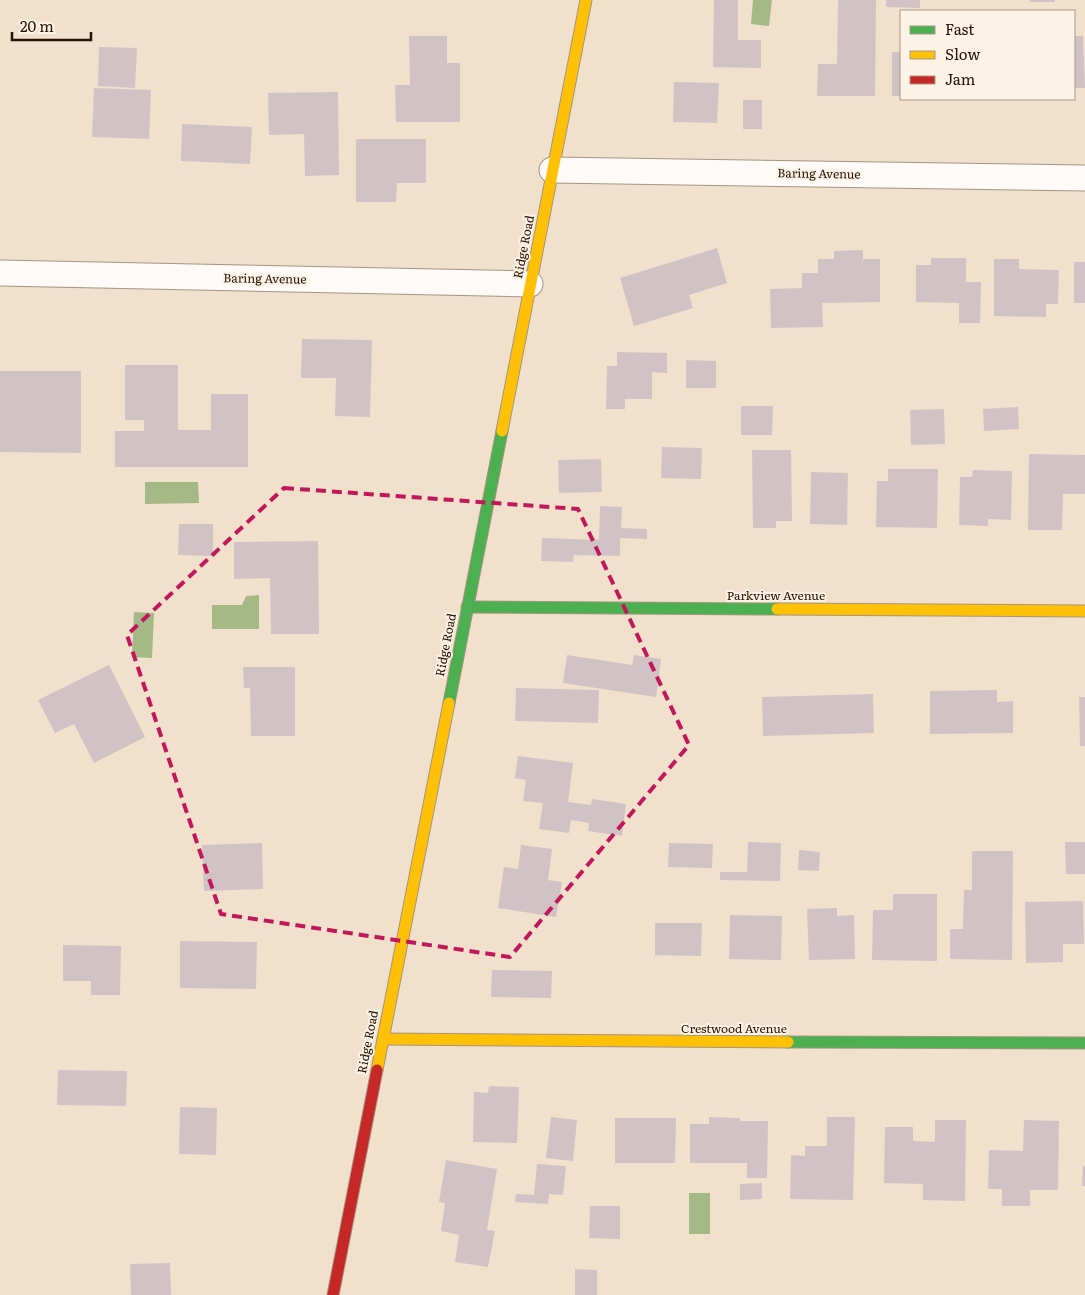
<svg xmlns="http://www.w3.org/2000/svg" width="1085" height="1295" viewBox="0 0 1085 1295" font-family="Literata,serif">
  <rect width="100%" height="100%" fill="#f0e0cc"/>
  <!-- water -->
  <g fill="#a5b986">
    <polygon points="753,0 772,0 769,26 751,24"/>
    <polygon points="145,482 198,482 199,503 145,504"/>
    <polygon points="259,595 259,629 212,629 212,605 242,605 246,596"/>
    <polygon points="134,612 154,613 152,658 132,657"/>
    <rect x="689" y="1193" width="21" height="41"/>
  </g>
  <!-- building -->
  <g fill="#d1c3c5">
    <polygon points="714,0 738,0 738,40 761,40 761,68 713,67"/>
    <polygon points="838,0 876,0 875,96 817,96 818,64 837,64"/>
    <polygon points="886,0 920,0 920,8 886,7"/>
    <rect x="1030" y="0" width="25" height="2"/>
    <polygon points="409,36 447,36 447,63 460,63 460,122 396,122 395,85 410,85"/>
    <polygon points="1074,36 1083,36 1085,88 1074,88"/>
    <polygon points="99,47 137,48 135,88 98,86"/>
    <rect x="892" y="52" width="9" height="44"/>
    <polygon points="674,82 719,83 717,123 673,122"/>
    <polygon points="94,88 151,90 149,139 92,137"/>
    <polygon points="338,92 339,175 305,176 304,134 269,135 268,93"/>
    <rect x="743" y="100" width="19" height="29"/>
    <polygon points="182,124 252,127 250,164 181,161"/>
    <polygon points="356,139 426,139 426,183 397,183 396,202 356,202"/>
    <polygon points="717,248 727,283 689,295 693,308 634,326 620,278"/>
    <polygon points="863,250 863,259 880,259 880,302 822,303 823,327 771,328 770,289 802,288 802,273 818,273 818,259 834,259 834,251"/>
    <polygon points="931,258 966,258 966,282 981,282 980,323 959,323 959,303 916,302 916,265 931,265"/>
    <polygon points="994,259 1019,259 1019,269 1059,270 1058,304 1046,304 1046,317 994,316"/>
    <rect x="1074" y="262" width="11" height="41"/>
    <polygon points="302,339 372,340 370,417 335,416 336,378 301,378"/>
    <polygon points="617,352 667,353 667,373 652,372 652,399 625,399 625,409 606,409 607,366 617,366"/>
    <polygon points="686,360 716,361 716,388 686,388"/>
    <polygon points="125,365 178,365 178,430 211,430 211,394 248,394 248,467 115,467 115,431 144,431 144,420 125,420"/>
    <polygon points="0,371 81,371 81,453 0,452"/>
    <polygon points="741,406 773,406 772,435 741,435"/>
    <polygon points="1018,407 1019,429 984,431 983,409"/>
    <polygon points="944,409 945,444 911,445 910,410"/>
    <polygon points="662,447 702,448 701,479 661,478"/>
    <polygon points="752,450 791,450 792,521 776,521 776,528 753,528"/>
    <polygon points="1029,454 1085,455 1085,494 1063,494 1062,530 1028,530"/>
    <polygon points="601,459 602,492 559,493 558,460"/>
    <polygon points="888,469 938,469 937,528 876,527 877,481 888,481"/>
    <polygon points="973,470 1012,471 1011,520 988,519 988,526 959,525 960,477 972,477"/>
    <polygon points="811,472 848,473 847,525 810,524"/>
    <polygon points="600,506 622,507 621,528 647,529 647,539 620,538 620,556 574,555 573,562 541,561 542,538 599,540"/>
    <polygon points="179,524 213,524 213,556 178,555"/>
    <polygon points="318,541 319,634 271,634 270,578 234,579 234,542"/>
    <polygon points="567,655 632,665 634,655 661,659 656,697 563,683"/>
    <polygon points="109,665 145,737 94,763 74,724 55,733 38,700"/>
    <polygon points="243,667 295,667 295,736 251,736 250,688 244,688"/>
    <polygon points="516,688 599,690 598,723 515,721"/>
    <polygon points="997,690 997,702 1013,701 1013,733 930,734 930,691"/>
    <polygon points="873,694 874,733 763,736 762,697"/>
    <polygon points="1079,697 1085,697 1085,746 1080,746"/>
    <polygon points="518,756 573,763 568,802 591,805 592,799 626,804 622,836 588,831 589,823 571,820 569,833 539,829 543,803 523,801 526,780 515,778"/>
    <polygon points="748,842 781,843 780,881 720,880 720,872 747,872"/>
    <polygon points="1065,842 1085,842 1085,874 1066,874"/>
    <polygon points="262,843 263,889 204,891 202,845"/>
    <polygon points="669,843 713,844 712,868 668,867"/>
    <polygon points="521,845 552,849 548,880 562,882 556,917 498,908 504,867 518,869"/>
    <polygon points="799,850 820,852 819,871 798,870"/>
    <polygon points="972,851 1013,851 1012,960 950,959 950,929 963,929 964,890 972,890"/>
    <polygon points="893,894 937,894 937,961 872,960 873,910 893,910"/>
    <polygon points="1083,901 1084,944 1063,944 1063,962 1026,963 1025,902"/>
    <polygon points="837,908 837,916 854,915 855,959 809,960 807,909"/>
    <polygon points="730,915 782,916 781,960 729,959"/>
    <polygon points="655,923 702,923 701,956 655,955"/>
    <polygon points="180,941 257,942 256,989 180,988"/>
    <polygon points="63,945 121,946 120,995 91,995 91,981 63,981"/>
    <polygon points="492,970 552,971 551,998 491,997"/>
    <polygon points="58,1070 127,1071 126,1106 57,1105"/>
    <polygon points="489,1086 519,1087 517,1143 473,1142 474,1092 488,1093"/>
    <polygon points="180,1107 217,1108 216,1155 179,1154"/>
    <polygon points="551,1117 577,1120 573,1161 546,1158"/>
    <polygon points="709,1117 740,1118 740,1121 768,1121 767,1178 747,1178 747,1163 690,1163 690,1124 709,1124"/>
    <polygon points="827,1117 855,1117 853,1200 790,1199 791,1155 805,1156 805,1146 827,1146"/>
    <polygon points="615,1118 676,1118 675,1163 615,1163"/>
    <polygon points="935,1120 966,1120 965,1201 923,1200 923,1184 884,1183 885,1127 913,1127 913,1141 935,1142"/>
    <polygon points="1024,1120 1059,1121 1058,1190 1030,1190 1030,1206 1002,1206 1002,1189 988,1189 989,1150 1023,1151"/>
    <polygon points="446,1160 497,1169 487,1230 495,1231 488,1267 455,1262 459,1235 441,1231 445,1203 439,1202"/>
    <polygon points="537,1164 566,1166 563,1195 549,1194 548,1204 515,1202 516,1194 534,1195"/>
    <polygon points="1083,1166 1085,1166 1085,1186 1082,1186"/>
    <polygon points="762,1183 762,1199 740,1200 740,1184"/>
    <polygon points="590,1206 620,1206 620,1239 589,1238"/>
    <polygon points="170,1263 171,1295 131,1295 130,1264"/>
    <polygon points="575,1269 597,1270 597,1295 575,1295"/>
  </g>
  <g fill="none" stroke-linecap="round" stroke-linejoin="round">
    <defs>
      <g id="street">
        <polyline points="552,170 1085,178"/>
        <polyline points="0,273 530,284"/>
      </g>
      <g id="fast">
        <polyline points="467,607 777,609"/>
        <polyline points="449,703 502,431"/>
        <polyline points="788,1042 1085,1043"/>
      </g>
      <g id="slow">
        <polyline points="502,431 586,0"/>
        <polyline points="777,609 1085,611"/>
        <polyline points="383,1039 788,1042"/>
        <polyline points="377,1070 449,703"/>
      </g>
      <polyline id="jam" points="333,1295 377,1070"/>
    </defs>
    <!-- street casing -->
    <use href="#street" stroke="#a59580" stroke-width="27"/>
    <!-- fast casing -->
    <use href="#fast" stroke="#a59580" stroke-width="13"/>
    <!-- slow casing -->
    <use href="#slow" stroke="#a59580" stroke-width="13"/>
    <!-- jam casing -->
    <use href="#jam" stroke="#a59580" stroke-width="13"/>
    <!-- street -->
    <use href="#street" stroke="#fdfaf7" stroke-width="25"/>
    <!-- fast -->
    <use href="#fast" stroke="#4caf50" stroke-width="11"/>
    <!-- slow -->
    <use href="#slow" stroke="#ffc107" stroke-width="11"/>
    <!-- jam -->
    <use href="#jam" stroke="#c62828" stroke-width="11"/>
  </g>
  <!-- marked area -->
  <path fill="none" stroke="#c2185b" stroke-width="4" stroke-dasharray="10 6" stroke-linejoin="round" d="M284 488 578 509 689 745 510 957 221 914 127 635Z"/>
  <g text-anchor="middle" stroke-width="4" stroke-linejoin="round" paint-order="stroke">
    <!-- street labels -->
    <g font-size="12" fill="#251300" stroke="#fcf2e6">
      <text transform="translate(819 174) rotate(1)" y="4">Baring Avenue</text>
      <text transform="translate(524 247) rotate(-79)" y="4">Ridge Road</text>
      <text transform="translate(265 279) rotate(1)" y="4">Baring Avenue</text>
      <text x="776" y="600">Parkview Avenue</text>
      <text transform="translate(446 645) rotate(-79)" y="4">Ridge Road</text>
      <text x="734" y="1033">Crestwood Avenue</text>
      <text transform="translate(368 1042) rotate(-79)" y="4">Ridge Road</text>
    </g>
  </g>
  <!-- legend -->
  <rect x="900" y="10" width="175" height="90" fill="#fcf2e6" stroke="#a6998a"/>
  <rect x="910" y="26" width="25" height="8" fill="#4caf50" stroke="#a6998a"/>
  <text x="945" y="35" font-size="15" fill="#251300">Fast</text>
  <rect x="910" y="51" width="25" height="8" fill="#ffc107" stroke="#a6998a"/>
  <text x="945" y="60" font-size="15" fill="#251300">Slow</text>
  <rect x="910" y="76" width="25" height="8" fill="#c62828" stroke="#a6998a"/>
  <text x="945" y="85" font-size="15" fill="#251300">Jam</text>
  <!-- scale -->
  <path d="M12 32v8h79v-8" fill="none" stroke="#251300" stroke-width="2.5"/>
  <text x="20" y="32" font-size="15" fill="#251300" stroke="#fcf2e6" stroke-width="4" paint-order="stroke">20 m</text>
</svg>
